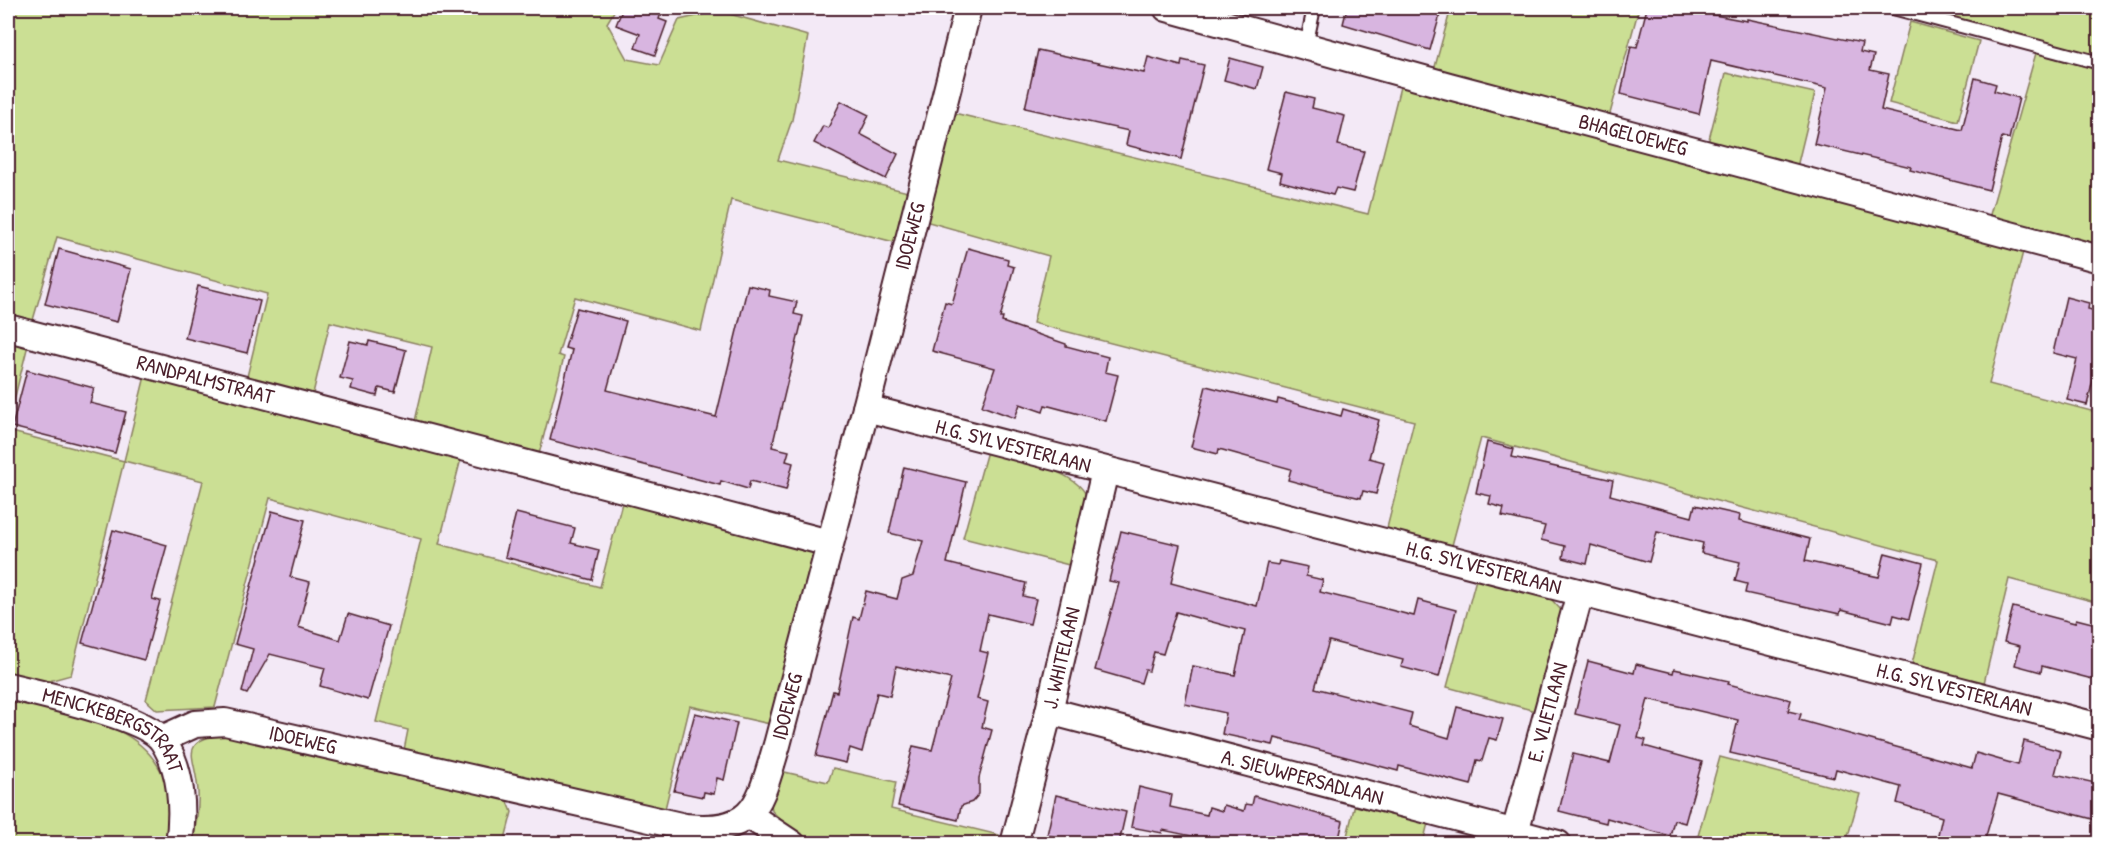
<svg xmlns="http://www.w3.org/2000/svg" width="2107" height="851" viewBox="0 0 2107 851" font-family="'Patrick Hand',sans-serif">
  <rect width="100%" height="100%" fill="#f3e9f6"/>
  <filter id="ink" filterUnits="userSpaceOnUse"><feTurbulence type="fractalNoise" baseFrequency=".0167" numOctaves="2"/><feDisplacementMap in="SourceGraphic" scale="12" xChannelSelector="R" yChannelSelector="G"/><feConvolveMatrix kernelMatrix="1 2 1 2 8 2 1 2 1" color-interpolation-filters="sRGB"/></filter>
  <g filter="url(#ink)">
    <!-- green -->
    <g fill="#cbdf94" stroke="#8a7f60" stroke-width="1.5">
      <polygon points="8,8 616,8 607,23 627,59 659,65 679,20 719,11 808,36 792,120 778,160 912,193 898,243 731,200 701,331 575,297 558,355 564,357 537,462 413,430 432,347 330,322 311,402 245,385 267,294 57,237 31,327 8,320"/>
      <polygon points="1451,8 1639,8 1608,121 1433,74"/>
      <polygon points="1919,8 2099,8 2099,56"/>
      <polygon points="1910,22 1979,41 1958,121 1889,103"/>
      <polygon points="2036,53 2099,70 2099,249 1989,218"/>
      <polygon points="1726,73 1815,93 1797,167 1708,143"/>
      <polygon points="1401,83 2024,248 1989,384 2099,413 2099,603 2009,579 1984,683 1912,664 1938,560 1481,438 1451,549 1386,532 1414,421 1033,323 1049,256 925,221 954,113 1368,214"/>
      <polygon points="8,335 29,341 8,424"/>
      <polygon points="146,372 462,455 439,544 600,587 623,499 810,547 815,559 770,724 690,706 663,817 403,755 408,730 376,722 421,539 270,498 215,707 157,710 146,700 203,481 124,461 71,675 38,684 8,676 8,431 124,461"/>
      <path d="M987 451C1011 458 1087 471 1088 503 1088 519 1077 549 1073 566L963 538Z"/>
      <polygon points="1476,579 1551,599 1561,610 1563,625 1539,712 1447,687"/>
      <path d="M8 700C74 716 162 721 171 806 172 818 171 831 171 843L8 844Z"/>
      <path d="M228 731 506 797 512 812 504 843H192C196 827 199 809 198 792 196 753 175 744 228 731Z"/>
      <polygon points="1720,757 1860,794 1846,843 1696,843"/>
      <polygon points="833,768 896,782 891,809 999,835 997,844 814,843 788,827 772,811 770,797 780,771 828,782"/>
      <polygon points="1356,800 1429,819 1423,843 1345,844"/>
    </g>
    <!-- building -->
    <g fill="#d8b5e0" stroke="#4a1f2b" stroke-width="1.5">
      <polygon points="623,8 663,8 659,19 667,22 655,55 635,48 640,34 616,25"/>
      <polygon points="1347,8 1442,8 1430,50 1343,24"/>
      <polygon points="1647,8 1677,8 1747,21 1747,19 1862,43 1860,52 1874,55 1870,70 1889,74 1881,110 1962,130 1975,78 1996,84 1994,91 2019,98 2009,139 2002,137 1989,190 1910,170 1911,167 1814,144 1827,88 1711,61 1699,114 1621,94 1631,46 1637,47"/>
      <polygon points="1038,50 1144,73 1148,57 1181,66 1182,60 1204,65 1181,159 1126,145 1129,131 1025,108"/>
      <polygon points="1230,58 1263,67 1257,89 1224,80"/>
      <polygon points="1286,92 1314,99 1312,108 1345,116 1338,145 1364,151 1353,192 1336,188 1333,195 1280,181 1282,173 1266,169"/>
      <polygon points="841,101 869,115 860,134 898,154 886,179 814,143 823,126 828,128"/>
      <polygon points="968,248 1008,259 1007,265 1014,267 1000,318 1003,318 1002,322 1066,344 1066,346 1108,357 1105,372 1118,375 1106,421 1045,405 1043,412 1020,404 1015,418 982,406 995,368 932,351 945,302 952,304"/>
      <polygon points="59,249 131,269 117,322 45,304"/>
      <polygon points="748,285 770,290 769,296 797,302 794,314 803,316 772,447 789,451 786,461 793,463 786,490 750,481 748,489 721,481 720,485 550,440 572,350 565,348 577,308 626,321 607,390 716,417"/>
      <polygon points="198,286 260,301 247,353 185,338"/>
      <polygon points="2066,297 2089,303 2088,309 2100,312 2100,351 2087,405 2067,400 2077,359 2053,353"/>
      <polygon points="350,341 368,345 369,341 406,350 395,392 379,388 377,396 351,389 353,381 340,378"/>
      <polygon points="27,370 94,388 90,403 126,412 115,453 12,427"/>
      <polygon points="1206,386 1277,404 1278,399 1341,416 1343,409 1379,420 1369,458 1384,462 1376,494 1363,491 1361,498 1314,487 1288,480 1291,469 1219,449 1218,454 1191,447"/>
      <polygon points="1487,442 1514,449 1512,457 1613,480 1610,495 1692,517 1695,505 1740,515 1739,521 1810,539 1805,561 1879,577 1885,553 1923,563 1909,619 1894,615 1892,623 1841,610 1840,614 1745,593 1747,584 1735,581 1740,562 1701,553 1703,543 1657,532 1649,562 1591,545 1587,564 1563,558 1565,546 1541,540 1545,526 1502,516 1504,508 1489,504 1491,496 1476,493"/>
      <polygon points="904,467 966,482 947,563 1026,583 1023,596 1036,599 1030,624 988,614 980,651 988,653 977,699 988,702 982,727 992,730 979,778 979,794 972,802 961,806 958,820 898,806 913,746 932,750 951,679 896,666 890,696 877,693 862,752 850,748 846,763 816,756 833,691 837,692 853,617 859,619 866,591 897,599 902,580 913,576 923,541 889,533"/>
      <polygon points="272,511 305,520 290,577 310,582 298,627 340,640 348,614 389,626 368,700 320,686 325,668 270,654 247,694 242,692 253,649 235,644"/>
      <polygon points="516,513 575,528 571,543 599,550 592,580 505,557"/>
      <polygon points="113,530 167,545 152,599 160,601 144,660 82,643"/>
      <polygon points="1121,531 1180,545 1171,583 1257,606 1267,563 1278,565 1279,561 1308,567 1306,576 1323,580 1320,592 1414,616 1418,600 1456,610 1439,677 1401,667 1403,660 1329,641 1315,688 1412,713 1409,726 1449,738 1457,707 1503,719 1497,740 1489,738 1482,761 1477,760 1471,785 1399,766 1398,771 1275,738 1273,745 1222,734 1226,713 1185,704 1193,666 1235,675 1245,631 1176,612 1163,654 1154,652 1149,671 1145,670 1141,683 1095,670 1119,583 1109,581"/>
      <polygon points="2013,607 2075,623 2076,619 2100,625 2100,681 2042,666 2041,672 2015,665 2020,646 2004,642"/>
      <polygon points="1588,661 1634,673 1636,664 1673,673 1674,669 1729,681 1728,684 1791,700 1788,711 1801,714 1799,720 1972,768 1976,753 2018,765 2024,741 2061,751 2055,774 2100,784 2100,821 1998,794 1984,843 1936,843 1942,817 1897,803 1901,787 1836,769 1834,777 1730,753 1738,720 1648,699 1638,738 1646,740 1644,746 1702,762 1685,823 1674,820 1670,836 1607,818 1606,823 1559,811 1573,754 1610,763 1620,725 1575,714"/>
      <polygon points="695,713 737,723 724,780 717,778 714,794 704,792 703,797 674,791"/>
      <polygon points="1139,787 1172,795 1170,807 1207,815 1209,807 1222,811 1224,805 1244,811 1246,804 1252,805 1254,796 1343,821 1338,843 1216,843 1216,841 1163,830 1162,833 1131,827"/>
      <polygon points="1056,795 1126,812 1119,843 1080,843 1047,835"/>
    </g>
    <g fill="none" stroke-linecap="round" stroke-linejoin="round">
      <defs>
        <g id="service">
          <polyline points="1893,8 2100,63"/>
          <polyline points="1306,46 1314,8"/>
        </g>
        <g id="minor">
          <path id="s1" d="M1167 8 1449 86 2100 259"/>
          <path id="s2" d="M8 328 829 543"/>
          <path id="s3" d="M866 408 2100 727"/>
          <path id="s4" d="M8 686C38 693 147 717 163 741 182 770 184 810 179 844"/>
          <path id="s5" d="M1049 711 1558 844"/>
          <path id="s6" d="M162 739 195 724 225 722 685 827C757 834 759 804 777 745L866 408 968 8"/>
          <polyline points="750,816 792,844"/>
          <path id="s7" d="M1515 832 1580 593"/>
          <path id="s8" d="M1014 844 1049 711 1105 471"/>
        </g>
      </defs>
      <!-- service casing -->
      <use href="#service" stroke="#4a1f2b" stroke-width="16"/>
      <!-- minor casing -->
      <use href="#minor" stroke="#4a1f2b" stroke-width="30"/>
      <!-- service -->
      <use href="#service" stroke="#fff" stroke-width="12"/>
      <!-- minor -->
      <use href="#minor" stroke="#fff" stroke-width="26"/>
    </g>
  </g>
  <g text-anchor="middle" stroke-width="4.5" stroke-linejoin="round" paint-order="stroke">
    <!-- street labels -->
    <g font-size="21" fill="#4a1f2b" stroke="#fff">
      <text dy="7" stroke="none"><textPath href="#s1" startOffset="483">BHAGELOEWEG</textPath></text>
      <text dy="7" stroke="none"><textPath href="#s6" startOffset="1206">IDOEWEG</textPath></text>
      <text dy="7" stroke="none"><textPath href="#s2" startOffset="204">RANDPALMSTRAAT</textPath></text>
      <text dy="7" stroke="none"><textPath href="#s3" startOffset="152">H.G. SYLVESTERLAAN</textPath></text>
      <text dy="7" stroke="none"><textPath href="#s3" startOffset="638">H.G. SYLVESTERLAAN</textPath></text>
      <text dy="7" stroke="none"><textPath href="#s8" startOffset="192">J. WHITELAAN</textPath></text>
      <text dy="7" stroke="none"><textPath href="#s3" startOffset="1124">H.G. SYLVESTERLAAN</textPath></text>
      <text dy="7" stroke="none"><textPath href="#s6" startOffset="720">IDOEWEG</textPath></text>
      <text dy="7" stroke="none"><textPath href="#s7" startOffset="124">E. VLIETLAAN</textPath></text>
      <text dy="7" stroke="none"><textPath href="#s4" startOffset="118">MENCKEBERGSTRAAT</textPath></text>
      <text dy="7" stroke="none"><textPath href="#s6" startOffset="146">IDOEWEG</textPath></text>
      <text dy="7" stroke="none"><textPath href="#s5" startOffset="262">A. SIEUWPERSADLAAN</textPath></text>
    </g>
  </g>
  <!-- margin -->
  <rect width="2107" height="851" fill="none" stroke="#fff" stroke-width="30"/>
  <rect x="15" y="15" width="2077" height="821" fill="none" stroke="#4a1f2b" stroke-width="2" filter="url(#ink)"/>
</svg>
